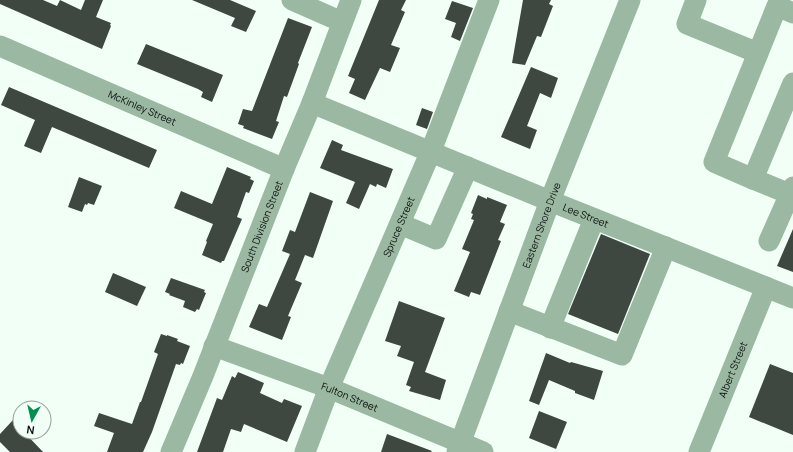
<svg xmlns="http://www.w3.org/2000/svg" width="793" height="452" viewBox="0 0 793 452" font-family="Manrope,sans-serif">
  <rect width="100%" height="100%" fill="#f2fff6"/>
  <!-- building -->
  <g fill="#3e4841">
    <polygon points="0,0 43,0 57,6 60,0 81,10 85,0 103,0 96,17 111,23 110,25 111,26 102,49 0,4"/>
    <polygon points="192,0 230,0 256,11 246,32 231,26 235,18"/>
    <polygon points="379,0 406,0 401,10 405,12 391,45 400,48 390,72 380,68 365,100 349,93 355,79 348,76"/>
    <polygon points="523,0 551,0 549,4 553,6 541,37 537,36 525,65 512,63"/>
    <polygon points="452,1 473,8 460,41 451,37 456,23 445,19"/>
    <polygon points="288,18 312,27 298,63 299,64 287,97 284,96 276,121 279,122 272,139 243,128 244,126 238,124 243,109 252,111"/>
    <polygon points="146,44 223,75 212,102 201,97 203,92 198,89 137,64"/>
    <polygon points="531,67 558,78 551,98 540,93 527,126 537,130 530,149 501,137"/>
    <polygon points="9,87 157,150 149,168 52,127 41,153 24,146 35,120 1,105"/>
    <polygon points="422,108 433,112 427,129 416,125"/>
    <polygon points="332,140 343,145 341,150 393,169 386,188 377,184 376,187 370,184 359,209 346,203 355,182 320,168"/>
    <polygon points="227,167 251,177 250,179 254,181 249,193 246,192 237,217 242,219 224,261 222,261 221,263 202,255 207,242 206,241 213,224 174,208 181,191 212,204"/>
    <polygon points="79,177 102,186 94,205 88,203 87,205 85,204 82,212 68,207"/>
    <polygon points="310,192 333,201 313,258 305,255 295,280 302,283 288,316 291,317 282,340 249,327 259,304 267,307 290,254 282,251 290,230 295,232"/>
    <polygon points="478,195 487,199 487,197 507,205 500,222 505,224 498,240 501,241 480,295 471,292 469,297 454,291 470,252 462,249 474,220 471,219 473,214 471,213"/>
    <polygon points="793,229 793,272 777,266"/>
    <polygon points="601,234 650,254 618,334 568,314"/>
    <polygon points="113,273 146,287 137,306 105,292"/>
    <polygon points="171,278 205,290 204,292 206,293 199,310 197,309 195,312 183,307 185,301 169,295 170,294 165,292"/>
    <polygon points="399,301 445,318 425,372 446,380 440,400 409,391 411,387 406,385 414,362 397,356 401,346 385,341"/>
    <polygon points="161,334 167,336 167,335 178,339 177,341 190,346 183,364 181,363 180,365 176,364 152,432 143,452 107,452 114,433 94,426 99,413 132,424 140,402 141,402 158,354 154,352"/>
    <polygon points="546,353 570,363 571,362 603,371 594,400 575,393 575,391 549,380 539,405 529,401"/>
    <polygon points="770,364 793,373 793,435 749,417"/>
    <polygon points="238,372 264,383 260,393 282,403 284,399 302,406 287,442 244,424 241,432 231,429 223,452 197,452 217,398 222,400 232,376 235,378"/>
    <polygon points="539,411 567,422 556,449 529,438"/>
    <polygon points="13,420 20,427 20,432 24,432 43,452 10,452 0,442 0,434"/>
    <polygon points="387,434 432,451 431,452 381,452"/>
  </g>
  <g fill="none" stroke-linecap="round" stroke-linejoin="round">
    <!-- minor -->
    <g stroke="#9ab8a2" stroke-width="21">
      <polyline points="292,0 342,22"/>
      <polyline points="696,0 687,24 758,53"/>
      <path id="s1" d="M0 46 284 169"/>
      <path id="s2" d="M312 103 550 201 793 298"/>
      <polyline points="753,179 714,162 777,6 793,13"/>
      <polyline points="790,194 753,179 793,83"/>
      <polyline points="400,224 436,239 468,167"/>
      <polyline points="769,241 793,187"/>
      <polyline points="509,311 622,355 666,247"/>
      <polyline points="550,328 594,219"/>
      <path id="s3" d="M214 346 329 388 483 452"/>
      <path id="s4" d="M171 452 203 376 284 169 312 103 351 0"/>
      <path id="s5" d="M305 452 329 388 431 151 489 0"/>
      <path id="s6" d="M457 452 550 201 630 0"/>
      <path id="s7" d="M699 452 766 287"/>
    </g>
  </g>
  <g text-anchor="middle" stroke-width="4" stroke-linejoin="round" paint-order="stroke">
    <!-- street labels -->
    <g font-size="10" fill="#0b0f0c" stroke="#f2fff6">
      <text dy="4" stroke="none"><textPath href="#s1" startOffset="155">McKinley Street</textPath></text>
      <text dy="4" stroke="none"><textPath href="#s2" startOffset="296">Lee Street</textPath></text>
      <text dy="4" stroke="none"><textPath href="#s6" startOffset="242">Eastern Shore Drive</textPath></text>
      <text dy="4" stroke="none"><textPath href="#s4" startOffset="243">South Division Street</textPath></text>
      <text dy="4" stroke="none"><textPath href="#s5" startOffset="244">Spruce Street</textPath></text>
      <text dy="4" stroke="none"><textPath href="#s7" startOffset="89">Albert Street</textPath></text>
      <text dy="4" stroke="none"><textPath href="#s3" startOffset="145">Fulton Street</textPath></text>
    </g>
  </g>
  <!-- north arrow -->
  <g transform="translate(32 420) rotate(188)"><circle r="19" fill="#f2fff6" stroke="#969f98"/>
  <path d="M0-3L7 15L0 10L-7 15Z" fill="#008f4e"/>
  <text y="-6" font-size="11" font-weight="bold" text-anchor="middle" fill="#0b0f0c">N</text>
  </g>
</svg>
